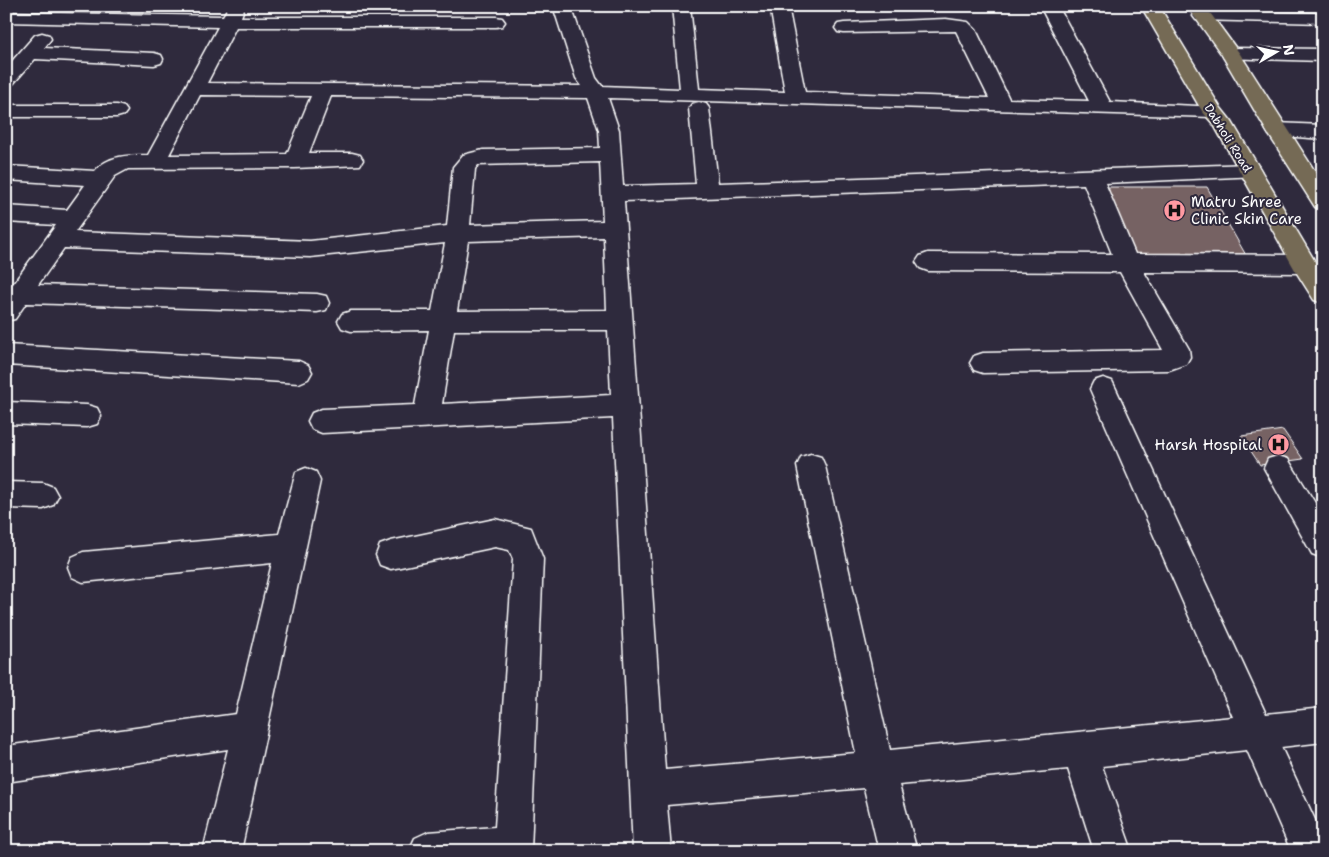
<svg xmlns="http://www.w3.org/2000/svg" width="1329" height="857" viewBox="0 0 1329 857" font-family="'Shantell Sans',sans-serif">
  <rect width="100%" height="100%" fill="#2f2a3d"/>
  <filter id="ink" filterUnits="userSpaceOnUse"><feTurbulence type="fractalNoise" baseFrequency=".02" numOctaves="2"/><feDisplacementMap in="SourceGraphic" scale="10" xChannelSelector="R" yChannelSelector="G"/><feConvolveMatrix kernelMatrix="1 2 1 2 8 2 1 2 1" color-interpolation-filters="sRGB"/></filter>
  <g filter="url(#ink)">
    <!-- building -->
    <g fill="#766264" stroke="#fff">
      <polygon points="1098,187 1207,187 1247,257 1131,257"/>
      <polygon points="1283,430 1303,459 1260,465 1241,436"/>
    </g>
    <g fill="none" stroke-linecap="round" stroke-linejoin="round">
      <defs>
        <g id="minor">
          <path d="M229 6H245L241 17H496L502 18 505 22 502 26 496 27H236L207 83 582 86 576 78 553 6H571L596 78 602 86 680 89 672 6H690L699 89 785 92 770 6H788L805 92 989 98 956 31 844 33 838 32 835 28 838 24 844 23 946 19 968 22 976 30 1009 99 1089 101 1040 6H1058L1110 102 1219 107 1222 111 1219 115 1212 117 608 98 619 130 623 186 696 184 689 108 692 104 699 102 706 104 709 108 718 183 1250 164 1258 166 1261 171 1258 176 1105 183 1135 254 1303 255 1311 258 1315 264 1311 270 1303 273 1144 272 1189 349 1190 357 1186 364 1169 370 983 373 974 370 970 363 974 356 983 353 1163 350 1120 272 928 271 920 268 916 262 920 256 928 253 1112 254 1084 184 624 201 665 770 856 753 797 466 801 457 811 454 821 457 825 466 890 750 1233 717 1090 389 1094 381 1103 378 1112 381 1116 389 1266 714 1323 708V742L1281 747 1323 837V851H1291L1247 750 1102 766 1132 851H1094L1068 769 899 785 917 851H879L864 788 667 805 671 851H633L613 418 322 433 312 429 308 421 312 413 322 409 415 405 429 330 351 331 342 328 338 321 342 314 351 311H432L445 243 310 257 64 248 38 285 317 294 326 296 329 303 326 310 317 312 26 303 15 319 6 321V284H13L56 225 6 222V206L67 210 85 185 6 180V166L95 171C108 155 129 155 148 155L218 27 6 22V12L223 16ZM200 95 311 96 287 154 169 155ZM331 96 588 98 599 130 600 148 483 150 463 155 453 167 447 226 310 241 75 232 115 176 128 169 295 168 360 165 363 160 360 155 352 153H309ZM600 162 603 221 470 225 475 169 478 165ZM604 237 607 310 457 311 468 241ZM454 330H608L611 395 442 404Z"/>
          <polygon points="1202,11 1323,13 1323,23 1196,20 1193,16 1196,12"/>
          <polygon points="42,33 49,35 51,39 44,48 154,53 161,55 163,59 161,63 154,65 35,59 13,84 6,86 6,68 35,35"/>
          <polygon points="1231,48 1323,49 1323,61 1224,58 1222,54 1224,50"/>
          <polygon points="6,105 117,105 124,107 127,111 124,115 117,117 6,117"/>
          <polygon points="1276,123 1323,125 1323,139 1269,135 1266,130 1269,125"/>
          <polygon points="6,345 299,361 308,365 312,372 308,379 299,383 6,365"/>
          <polygon points="6,402 87,405 97,408 101,416 97,424 87,427 6,424"/>
          <polygon points="1278,456 1288,459 1323,516 1323,558 1312,554 1264,468 1268,459"/>
          <polygon points="306,468 316,472 320,481 241,851 203,851 228,749 6,782 6,746 236,714 272,563 83,582 72,577 68,567 72,557 83,552 279,534 296,472"/>
          <polygon points="6,482 43,483 53,487 58,496 53,505 43,509 6,508"/>
          <polygon points="495,519 531,528 543,559 531,851 409,851 415,838 428,832 495,827 513,559 509,550 495,547 391,569 380,565 376,555 380,545 391,541"/>
        </g>
        <g id="primary">
          <polygon points="1141,6 1159,6 1220,107 1232,122 1323,275 1323,303 1314,300 1295,270 1214,125 1202,111"/>
          <polygon points="1187,6 1205,6 1240,54 1323,184 1323,210 1315,207 1266,130 1222,55"/>
        </g>
      </defs>
      <!-- minor casing -->
      <use href="#minor" stroke="#fff" stroke-width="3"/>
      <!-- primary casing -->
      <use href="#primary" stroke="#fff" stroke-width="3"/>
      <!-- minor -->
      <use href="#minor" fill="#2f2a3d" fill-rule="evenodd"/>
      <!-- primary -->
      <use href="#primary" fill="#746b55" fill-rule="evenodd"/>
    </g>
  </g>
  <!-- icons -->
  <defs>
    <symbol id="hospital-disc" viewBox="-11 -11 22 22"><circle r="9.5" fill="#ff9aa2" stroke="#2f2a3d"/><path d="M-5-5h3v3.5h4V-5h3V5h-3V1.5h-4V5h-3Z" fill="#111"/></symbol>
  </defs>
  <g fill-rule="evenodd">
    <use href="#hospital-disc" x="1162" y="198" width="25" height="25"/>
    <use href="#hospital-disc" x="1266" y="432" width="25" height="25"/>
  </g>
  <g text-anchor="middle" stroke-width="4" stroke-linejoin="round" paint-order="stroke">
    <!-- far-street labels -->
    <g font-size="12" fill="#fff" stroke="#2f2a3d">
      <text transform="translate(1228 138) rotate(58)" y="4">Dabholi Road</text>
    </g>
    <!-- poi labels -->
    <g font-size="15" fill="#fff" stroke="#2f2a3d" text-anchor="start">
      <text x="1191" y="207">Matru Shree<tspan x="1191" dy="17">Clinic Skin Care</tspan></text>
      <text x="1262" y="450" text-anchor="end">Harsh Hospital</text>
    </g>
  </g>
  <!-- margin -->
  <rect width="1329" height="857" fill="none" stroke="#2f2a3d" stroke-width="25"/>
  <rect x="12" y="12" width="1304" height="832" fill="none" stroke="#fff" stroke-width="2" filter="url(#ink)"/>
  <!-- north arrow -->
  <g transform="translate(1276 52) rotate(81)" stroke="#2f2a3d" stroke-width="4" paint-order="stroke">
  <path d="M0-4L9 19L0 12L-9 19Z" fill="#ffffff"/>
  <text y="-8" font-size="14" font-weight="bold" text-anchor="middle" fill="#ffffff">N</text>
  </g>
</svg>
